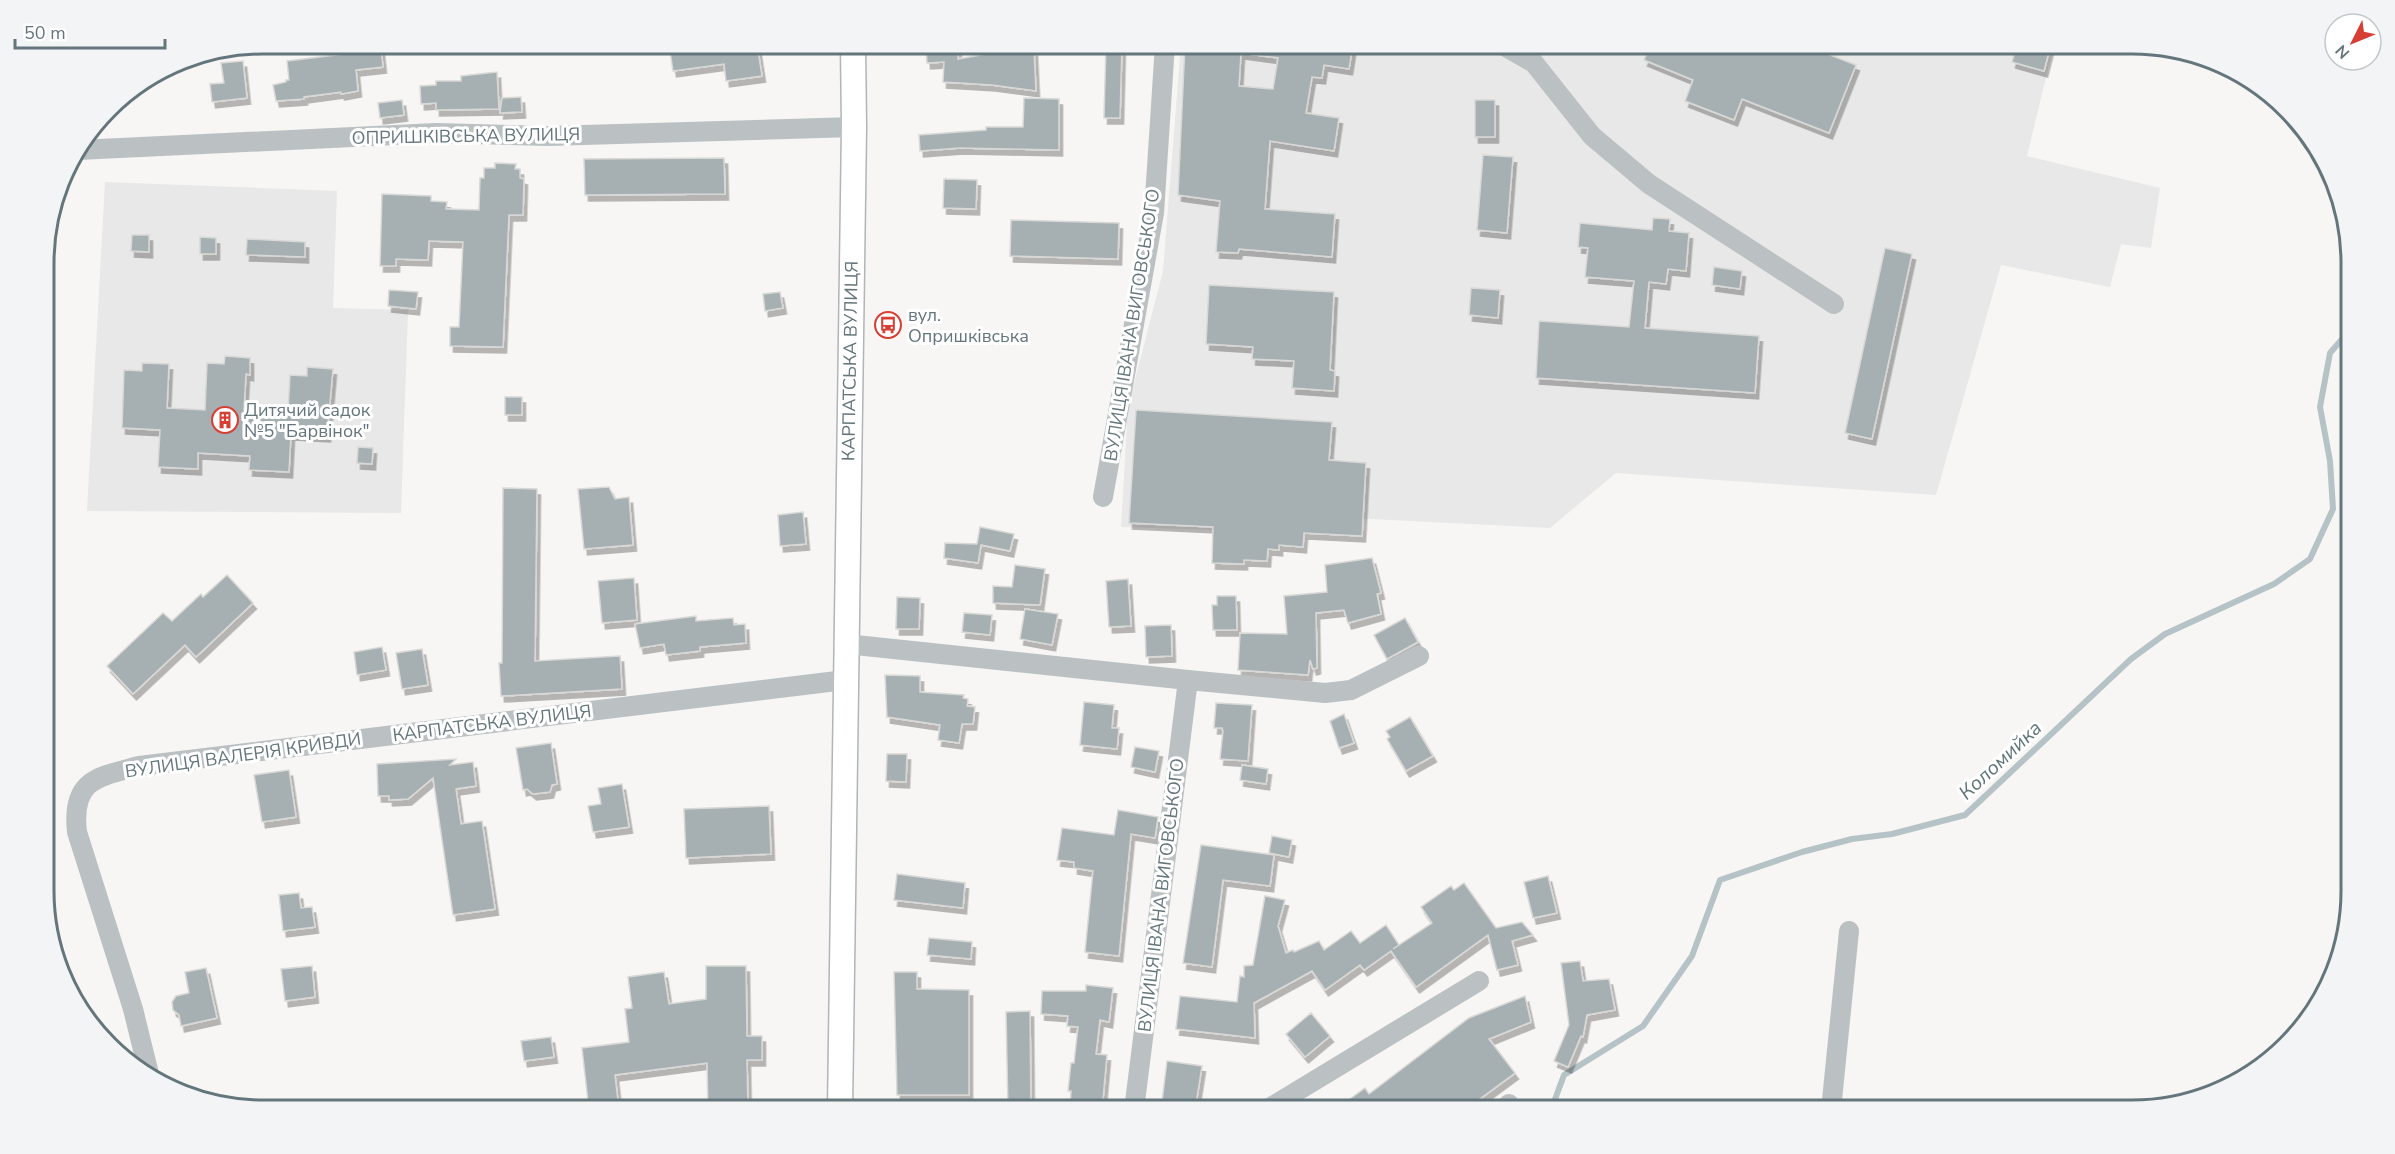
<svg xmlns="http://www.w3.org/2000/svg" width="2395" height="1154" viewBox="0 0 2395 1154" font-family="'Nunito Sans',sans-serif">
  <defs>
    <filter id="shadow"><feDropShadow dx="3.5" dy="6" stdDeviation="0" flood-color="#0004"/></filter>
  </defs>
  <rect width="100%" height="100%" fill="#f7f6f4"/>
  <!-- built -->
  <g fill="#e7e8e7">
    <polygon points="1181,44 2054,44 2027,156 2160,188 2151,248 2121,244 2110,287 2001,265 1936,495 1616,473 1550,528 1311,516 1303,533 1121,527 1128,407 1163,271"/>
    <polygon points="105,182 337,191 333,308 408,310 401,513 87,511"/>
  </g>
  <g fill="none" stroke-linecap="round" stroke-linejoin="round">
    <!-- stream -->
    <polyline stroke="#b6c3c6" stroke-width="6" points="1551,1110 1564,1075 1643,1026 1692,956 1720,880 1802,852 1852,839 1892,834 1965,815 2131,659 2165,634 2274,584 2310,559 2333,509 2330,461 2320,407 2330,353 2350,330"/>
  </g>
  <!-- building -->
  <g fill="#a6afb2" stroke="#d8d8d6" stroke-width="1.5" fill-rule="evenodd" filter="url(#shadow)">
    <polygon points="351,44 372,44 373,50 381,49 383,67 356,70 358,91 341,94 341,92 304,97 304,99 276,101 273,85 286,82 286,80 289,80 287,61 352,53"/>
    <polygon points="669,44 717,44 717,46 757,44 762,76 726,81 724,64 673,71"/>
    <polygon points="926,44 958,44 958,59 1008,50 1034,50 1036,91 992,85 943,82 944,62 927,63"/>
    <polygon points="1106,44 1122,45 1120,118 1104,118"/>
    <path d="M1185 44H1242L1241 46 1242 44H1353L1349 69 1324 65 1322 78 1312 77 1306 113 1339 118 1334 151 1270 141 1265 209 1335 214 1332 257 1239 249 1238 253 1216 252 1220 201 1178 195ZM1241 53 1278 58 1273 89 1239 86Z"/>
    <polygon points="1651,44 1802,44 1856,65 1829,133 1742,99 1734,120 1685,101 1693,80 1644,60"/>
    <polygon points="2017,44 2051,44 2044,71 2012,62"/>
    <polygon points="243,61 247,98 212,102 210,84 224,83 221,63"/>
    <polygon points="497,72 499,109 436,110 436,103 421,104 420,86 436,85 436,81 461,81 461,76"/>
    <polygon points="521,97 522,112 500,113 502,98"/>
    <polygon points="1024,98 1059,99 1059,150 960,148 920,151 919,135 986,130 986,127 1023,127"/>
    <polygon points="402,100 404,115 380,118 378,103"/>
    <rect x="1475" y="100" width="20" height="37"/>
    <polygon points="1483,155 1513,157 1507,233 1477,230"/>
    <polygon points="724,158 725,194 585,195 584,159"/>
    <polygon points="495,163 516,164 515,169 520,169 520,178 524,179 523,215 509,215 503,347 450,346 450,327 459,327 463,242 429,241 428,260 396,259 396,266 380,266 382,194 431,196 431,201 447,202 446,209 479,210 480,178 484,178 484,168 495,168"/>
    <polygon points="944,179 977,180 976,209 943,208"/>
    <polygon points="1653,218 1670,219 1669,231 1689,233 1686,271 1668,269 1666,284 1649,282 1645,328 1759,336 1755,393 1536,378 1539,321 1629,327 1634,281 1585,277 1588,248 1578,247 1580,223 1652,230"/>
    <polygon points="1011,220 1119,223 1118,259 1010,256"/>
    <polygon points="132,235 149,235 149,252 131,251"/>
    <polygon points="200,237 216,238 216,254 200,254"/>
    <polygon points="247,239 305,242 305,257 246,255"/>
    <polygon points="1885,248 1912,254 1872,439 1845,433"/>
    <polygon points="1714,267 1742,271 1740,289 1712,285"/>
    <polygon points="1209,285 1334,292 1330,370 1335,371 1334,391 1292,388 1294,361 1252,359 1253,347 1206,344"/>
    <polygon points="1471,288 1500,290 1498,318 1469,315"/>
    <polygon points="389,290 418,292 416,309 388,306"/>
    <polygon points="780,292 783,308 765,311 763,294"/>
    <polygon points="225,356 250,358 250,375 246,374 244,410 288,412 290,375 307,376 307,367 333,369 327,436 291,434 289,472 249,470 250,456 198,453 198,469 158,467 160,430 122,428 124,370 142,371 142,363 169,364 167,408 205,410 207,363 224,364"/>
    <rect x="505" y="397" width="17" height="18"/>
    <polygon points="1136,410 1332,422 1329,460 1366,463 1362,536 1304,533 1303,547 1279,545 1279,550 1268,549 1267,561 1244,560 1244,564 1212,563 1213,527 1129,523"/>
    <polygon points="358,447 373,448 372,464 357,463"/>
    <polygon points="609,487 615,499 629,497 633,545 584,549 578,489"/>
    <polygon points="503,488 537,489 535,661 620,656 622,689 501,696 499,663 502,663"/>
    <polygon points="803,512 806,544 780,546 778,515"/>
    <polygon points="980,527 1014,534 1010,551 981,545 978,563 944,558 945,543 977,544"/>
    <polygon points="1372,558 1381,593 1377,594 1381,614 1348,623 1344,610 1316,613 1317,668 1313,669 1310,660 1308,675 1238,670 1240,633 1287,634 1284,596 1327,592 1325,565"/>
    <polygon points="1015,565 1045,569 1040,605 993,603 993,586 1012,587"/>
    <polygon points="227,575 253,603 196,657 185,645 133,694 107,666 163,613 172,621 201,594 203,597"/>
    <polygon points="634,578 637,620 602,623 598,581"/>
    <polygon points="1128,579 1131,626 1109,627 1106,581"/>
    <polygon points="1217,596 1236,596 1237,630 1213,630 1212,605 1217,605"/>
    <polygon points="897,597 920,598 919,629 896,629"/>
    <polygon points="1025,609 1058,614 1052,645 1020,639"/>
    <polygon points="964,613 992,615 990,635 962,632"/>
    <polygon points="696,616 696,621 733,618 734,625 745,624 746,643 700,647 700,651 666,655 664,644 640,648 635,624"/>
    <polygon points="1405,618 1418,642 1387,659 1374,635"/>
    <polygon points="1171,625 1172,656 1146,657 1145,626"/>
    <polygon points="382,647 386,670 357,675 354,652"/>
    <polygon points="422,649 428,685 402,689 396,653"/>
    <polygon points="885,675 920,676 920,692 964,695 963,698 968,699 967,706 975,707 973,724 962,724 959,743 938,740 940,725 887,717"/>
    <polygon points="1084,702 1114,705 1112,728 1119,728 1117,749 1080,745"/>
    <polygon points="1216,703 1252,705 1248,761 1220,759 1223,731 1222,728 1214,728"/>
    <polygon points="1344,714 1354,743 1339,748 1330,721"/>
    <polygon points="1410,717 1433,756 1406,771 1387,739 1390,737 1386,731"/>
    <polygon points="551,743 557,784 552,785 550,792 533,794 527,789 523,790 516,748"/>
    <polygon points="1135,747 1159,751 1155,772 1131,767"/>
    <polygon points="887,754 907,754 906,782 886,781"/>
    <polygon points="456,759 450,765 473,762 476,786 456,789 461,824 482,821 495,909 453,915 433,778 408,799 389,800 389,796 378,796 377,764"/>
    <polygon points="1242,765 1268,769 1266,784 1240,780"/>
    <polygon points="289,770 296,817 262,822 254,775"/>
    <polygon points="622,784 629,827 593,832 588,806 601,804 598,788"/>
    <polygon points="769,806 771,854 686,858 684,809"/>
    <polygon points="1118,810 1158,817 1155,838 1131,834 1119,956 1085,952 1093,871 1074,868 1074,862 1057,860 1062,828 1114,835"/>
    <polygon points="1272,836 1292,840 1289,857 1269,853"/>
    <polygon points="1201,845 1274,855 1270,886 1223,880 1212,967 1183,963"/>
    <polygon points="897,874 965,883 963,908 894,900"/>
    <polygon points="1548,876 1557,913 1533,918 1524,882"/>
    <polygon points="1464,883 1496,928 1522,922 1533,935 1512,941 1518,965 1497,970 1488,935 1416,987 1391,951 1364,970 1360,965 1325,990 1312,971 1254,1003 1255,1038 1176,1029 1180,996 1237,1002 1240,976 1244,977 1244,966 1253,965 1265,896 1285,900 1278,926 1286,953 1293,950 1294,952 1319,941 1324,950 1351,931 1360,943 1386,925 1399,945 1393,949 1432,923 1421,907 1451,886 1454,890"/>
    <polygon points="299,893 301,908 312,907 315,927 283,931 279,895"/>
    <polygon points="929,938 972,942 971,959 927,955"/>
    <polygon points="1580,961 1583,981 1609,979 1615,1010 1587,1015 1583,1037 1581,1036 1568,1067 1554,1061 1569,1025 1561,963"/>
    <polygon points="312,966 315,997 285,1001 281,969"/>
    <polygon points="706,966 746,966 747,1036 762,1036 762,1060 747,1060 748,1110 708,1110 707,1063 615,1075 619,1110 589,1110 582,1048 629,1042 625,1009 632,1008 628,977 664,972 669,1004 706,999"/>
    <polygon points="206,968 217,1018 181,1026 179,1015 173,1010 172,1002 176,996 189,993 185,972"/>
    <polygon points="894,972 917,972 917,989 969,990 969,1095 897,1095"/>
    <polygon points="1086,985 1113,988 1109,1022 1100,1020 1096,1054 1107,1055 1102,1110 1070,1110 1071,1091 1068,1091 1071,1063 1074,1063 1078,1027 1067,1026 1068,1016 1041,1014 1042,991 1086,991"/>
    <polygon points="1525,996 1531,1022 1489,1039 1515,1073 1480,1099 1483,1103 1472,1110 1335,1110 1365,1088 1369,1094 1469,1018"/>
    <polygon points="1030,1011 1031,1110 1008,1110 1006,1012"/>
    <polygon points="1311,1013 1330,1036 1305,1057 1286,1034"/>
    <polygon points="551,1037 554,1057 524,1061 521,1041"/>
    <polygon points="1167,1061 1202,1066 1195,1110 1161,1110"/>
  </g>
  <g fill="none" stroke-linecap="round" stroke-linejoin="round">
    <defs>
      <polyline id="major" points="840,1110 854,127 853,44"/>
    </defs>
    <!-- major casing -->
    <use href="#major" stroke="#afb5b8" stroke-width="27"/>
    <!-- minor -->
    <g stroke="#bbc1c3" stroke-width="20">
      <polyline points="1501,44 1534,63 1592,136 1649,184 1834,304"/>
      <polyline points="78,150 436,133 549,136 854,127"/>
      <polyline points="1103,497 1154,213 1165,44"/>
      <polyline points="846,644 1188,680 1325,693 1351,690 1419,656"/>
      <path d="M149 1074 133 1009 77 832C71 779 98 777 139 766L845 680"/>
      <polyline points="1134,1110 1188,680"/>
      <polyline points="1266,1110 1479,981"/>
      <polyline points="1502,1110 1509,1104"/>
      <polyline points="1831,1110 1849,931"/>
    </g>
    <!-- major -->
    <use href="#major" stroke="#fff" stroke-width="24"/>
  </g>
  <!-- icons -->
  <defs>
    <symbol id="bus-ring" viewBox="-11 -11 22 22"><circle r="9.5" fill="#fff" stroke="#d63f34" stroke-width="1.5"/><path d="M-5-6H5V4H4V6H2V4H-2V6H-4V4H-5ZM-3.5-4V0h7V-4ZM-3.5 1.2v1.5H-2V1.2ZM2 1.2v1.5H3.5V1.2Z" fill="#d63f34"/></symbol>
    <symbol id="building-ring" viewBox="-11 -11 22 22"><circle r="9.5" fill="#fff" stroke="#d63f34" stroke-width="1.5"/><path d="M-4-6H4V6H1V3H-1V6H-4ZM-2.5-4.3h1.7v1.8h-1.7ZM.8-4.3h1.7v1.8H.8ZM-2.5-1h1.7V.8h-1.7ZM.8-1h1.7V.8H.8Z" fill="#d63f34"/></symbol>
  </defs>
  <g fill-rule="evenodd">
    <use href="#bus-ring" x="873" y="310" width="30" height="30"/>
    <use href="#building-ring" x="210" y="405" width="30" height="30"/>
  </g>
  <g text-anchor="middle" stroke-width="6" stroke-linejoin="round" paint-order="stroke">
    <!-- street labels -->
    <g font-size="18" fill="#64767c" stroke="#fff">
      <text transform="translate(466 136) rotate(-1)" y="6">ОПРИШКІВСЬКА ВУЛИЦЯ</text>
      <text transform="translate(1132 325) rotate(-81)" y="6">ВУЛИЦЯ ІВАНА ВИГОВСЬКОГО</text>
      <text transform="translate(850 361) rotate(-89)" y="6">КАРПАТСЬКА ВУЛИЦЯ</text>
      <text transform="translate(492 723) rotate(-7)" y="6">КАРПАТСЬКА ВУЛИЦЯ</text>
      <text transform="translate(243 755) rotate(-8)" y="6">ВУЛИЦЯ ВАЛЕРІЯ КРИВДИ</text>
      <text transform="translate(1161 895) rotate(-83)" y="6">ВУЛИЦЯ ІВАНА ВИГОВСЬКОГО</text>
    </g>
    <!-- poi labels -->
    <g font-size="18" fill="#64767c" stroke="#fff" text-anchor="start">
      <text x="908" y="321">вул.<tspan x="908" dy="21">Опришківська</tspan></text>
      <text x="244" y="416">Дитячий садок<tspan x="244" dy="21">№5 "Барвінок"</tspan></text>
    </g>
    <!-- water labels -->
    <g font-size="20" font-style="italic" fill="#5e7578" stroke="#fff">
      <text transform="translate(2000 760) rotate(-43)" y="7">Коломийка</text>
    </g>
  </g>
  <!-- crop -->
  <path d="M0 0H2395V1154H0ZM263 54H2132A209 209 0 0 1 2341 263V891A209 209 0 0 1 2132 1100H263A209 209 0 0 1 54 891V263A209 209 0 0 1 263 54Z" fill="#f3f4f5" fill-rule="evenodd"/>
  <path fill="none" stroke="#64767c" stroke-width="3" d="M263 54H2132A209 209 0 0 1 2341 263V891A209 209 0 0 1 2132 1100H263A209 209 0 0 1 54 891V263A209 209 0 0 1 263 54Z"/>
  <!-- north arrow -->
  <g transform="translate(2353 42) rotate(227)"><circle r="28" fill="#ffffff" stroke="#c1c8cb" stroke-width="1.5"/>
  <path d="M0-4.5L10 22L0 15L-10 22Z" fill="#d63f34"/>
  <text y="-9" font-size="16" font-weight="bold" text-anchor="middle" fill="#64767c">N</text>
  </g>
  <!-- scale -->
  <path d="M15 39v9h150v-9" fill="none" stroke="#64767c" stroke-width="3"/>
  <text x="24" y="39" font-size="18" fill="#64767c" stroke="#ffffff" stroke-width="4.5" paint-order="stroke">50 m</text>
</svg>
